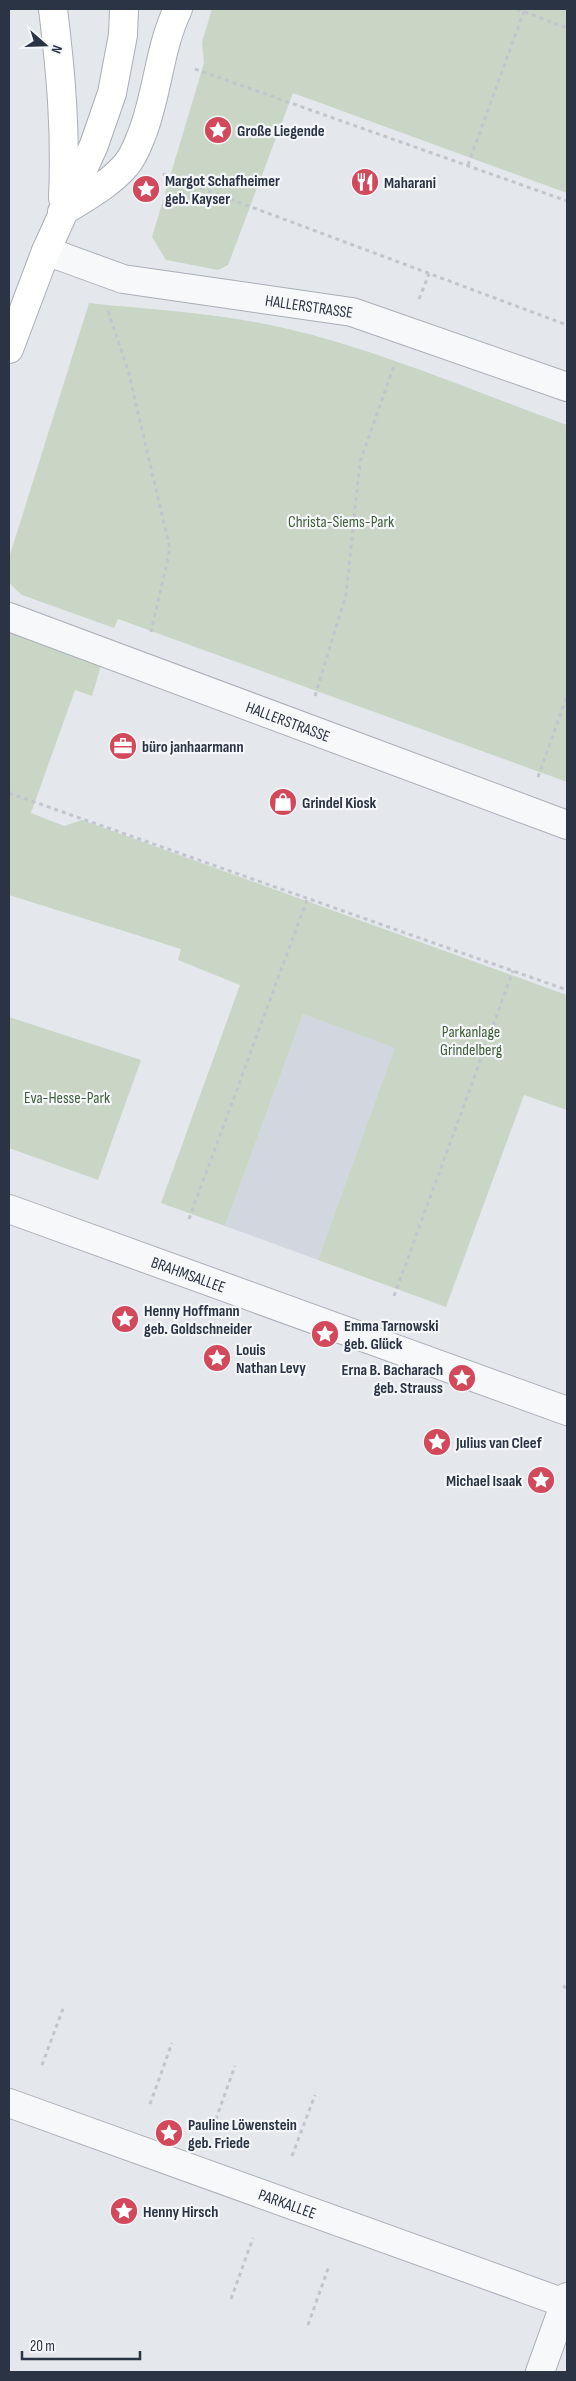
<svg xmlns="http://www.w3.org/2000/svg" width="576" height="2381" viewBox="0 0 576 2381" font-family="'Sofia Sans Condensed',sans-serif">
  <rect width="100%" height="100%" fill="#e4e7ec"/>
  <!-- built -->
  <polygon fill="#d2d6de" points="303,1014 396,1048 318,1260 225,1226"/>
  <!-- green -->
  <g fill="#c9d6c5">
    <polygon points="212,9 567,9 567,193 293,93 228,265 218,270 166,260 152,237 204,63 202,42"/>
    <path d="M89 303C154 310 220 313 284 328 380 350 475 392 567 425V782L118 619 114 628 22 595 9 583V558Z"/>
    <polygon points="9,630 102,662 92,696 75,690 31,813 64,826 82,820 567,995 567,1110 524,1095 446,1307 318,1260 395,1048 303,1014 225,1226 161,1203 240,985 178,960 181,949 9,895"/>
    <polygon points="9,1017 141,1060 98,1180 9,1148"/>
  </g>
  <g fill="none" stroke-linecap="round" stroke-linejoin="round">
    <defs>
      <g id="minor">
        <path id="s1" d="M46 251 123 279 352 312 567 387"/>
        <path id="s2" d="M9 617 567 825"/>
        <path id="s3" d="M9 1209 567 1411"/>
        <path id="s4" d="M9 2103 567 2304"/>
        <polyline points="540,2372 567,2297"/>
      </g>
      <g id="secondary">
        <path d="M53 9C61 74 66 132 63 198"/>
        <path d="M62 212C84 198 109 185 126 165 134 156 138 144 142 134 158 93 159 48 178 9"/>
        <polyline points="9,349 46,251 94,145 112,93 123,35 124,9"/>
      </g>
    </defs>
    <!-- minor casing -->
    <use href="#minor" stroke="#a9aeb7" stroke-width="30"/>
    <!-- secondary casing -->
    <use href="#secondary" stroke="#a9aeb7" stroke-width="30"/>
    <!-- path -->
    <g stroke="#c2c5cb" stroke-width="3" stroke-dasharray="4 4" stroke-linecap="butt">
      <polyline points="517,9 567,28"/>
      <polyline points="195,69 567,201"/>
      <polyline points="468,165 524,11"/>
      <polyline points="163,174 567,325"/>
      <polyline points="419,299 429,274"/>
      <polyline points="108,311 128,370 170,549 151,632"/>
      <polyline points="315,696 346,595 360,462 395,363"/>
      <polyline points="538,777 567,696"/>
      <polyline points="9,793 567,990"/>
      <polyline points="189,1219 308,897"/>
      <polyline points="394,1296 513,971"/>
      <polyline points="563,1986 567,1988"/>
      <polyline points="42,2065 64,2006"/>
      <polyline points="150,2104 172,2043"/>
      <polyline points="213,2127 235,2066"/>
      <polyline points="292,2156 315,2095"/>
      <polyline points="231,2299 253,2238"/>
      <polyline points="308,2325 329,2266"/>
    </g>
    <!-- minor -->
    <use href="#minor" stroke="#f7f8fa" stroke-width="28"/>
    <!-- secondary -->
    <use href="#secondary" stroke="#fff" stroke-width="28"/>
  </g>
  <!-- icons -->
  <defs>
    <symbol id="sight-disc" viewBox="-11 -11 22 22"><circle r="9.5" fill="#d1495b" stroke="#f4f6f9"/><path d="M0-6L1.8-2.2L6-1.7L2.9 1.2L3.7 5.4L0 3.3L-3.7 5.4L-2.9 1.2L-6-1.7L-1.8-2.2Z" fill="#fff"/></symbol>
    <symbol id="restaurant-disc" viewBox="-11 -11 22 22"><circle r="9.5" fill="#d1495b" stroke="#f4f6f9"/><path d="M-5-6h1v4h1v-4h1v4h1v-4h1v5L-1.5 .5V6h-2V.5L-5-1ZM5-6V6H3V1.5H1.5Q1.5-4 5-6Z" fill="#fff"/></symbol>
    <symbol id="office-disc" viewBox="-11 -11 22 22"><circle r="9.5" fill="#d1495b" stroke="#f4f6f9"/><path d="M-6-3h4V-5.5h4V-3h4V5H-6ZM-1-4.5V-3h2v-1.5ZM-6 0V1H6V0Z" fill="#fff"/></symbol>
    <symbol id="shop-disc" viewBox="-11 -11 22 22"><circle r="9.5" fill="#d1495b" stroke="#f4f6f9"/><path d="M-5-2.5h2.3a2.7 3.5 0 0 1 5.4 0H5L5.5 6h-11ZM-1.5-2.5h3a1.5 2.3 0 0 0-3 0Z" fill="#fff"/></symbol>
  </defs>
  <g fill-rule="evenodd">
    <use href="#sight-disc" x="202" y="114" width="32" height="32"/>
    <use href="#restaurant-disc" x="349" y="166" width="32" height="32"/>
    <use href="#sight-disc" x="130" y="173" width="32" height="32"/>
    <use href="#office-disc" x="107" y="730" width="32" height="32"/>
    <use href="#shop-disc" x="267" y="786" width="32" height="32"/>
    <use href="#sight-disc" x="109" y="1303" width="32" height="32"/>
    <use href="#sight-disc" x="309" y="1318" width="32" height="32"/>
    <use href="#sight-disc" x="201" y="1342" width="32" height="32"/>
    <use href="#sight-disc" x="446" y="1362" width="32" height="32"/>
    <use href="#sight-disc" x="421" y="1426" width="32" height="32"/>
    <use href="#sight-disc" x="525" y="1464" width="32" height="32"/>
    <use href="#sight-disc" x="153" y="2117" width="32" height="32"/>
    <use href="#sight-disc" x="108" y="2195" width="32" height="32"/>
  </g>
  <g text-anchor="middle" stroke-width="4.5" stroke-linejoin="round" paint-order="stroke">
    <!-- poi labels -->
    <g font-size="16" font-weight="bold" fill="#2b3445" stroke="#f4f6f9" text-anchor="start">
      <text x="237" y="136">Große Liegende</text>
      <text x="165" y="186">Margot Schafheimer<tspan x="165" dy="18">geb. Kayser</tspan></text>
      <text x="384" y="188">Maharani</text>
      <text x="142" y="752">büro janhaarmann</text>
      <text x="302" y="808">Grindel Kiosk</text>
      <text x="144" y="1316">Henny Hoffmann<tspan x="144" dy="18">geb. Goldschneider</tspan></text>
      <text x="344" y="1331">Emma Tarnowski<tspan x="344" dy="18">geb. Glück</tspan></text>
      <text x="236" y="1355">Louis<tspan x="236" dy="18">Nathan Levy</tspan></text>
      <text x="443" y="1375" text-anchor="end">Erna B. Bacharach<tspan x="443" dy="18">geb. Strauss</tspan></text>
      <text x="456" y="1448">Julius van Cleef</text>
      <text x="522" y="1486" text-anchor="end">Michael Isaak</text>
      <text x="188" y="2130">Pauline Löwenstein<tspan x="188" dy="18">geb. Friede</tspan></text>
      <text x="143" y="2217">Henny Hirsch</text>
    </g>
    <!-- street labels -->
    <g font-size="16" fill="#2b3445" stroke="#f4f6f9">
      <text dy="6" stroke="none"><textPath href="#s1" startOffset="270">HALLERSTRASSE</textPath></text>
      <text dy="6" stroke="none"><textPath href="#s2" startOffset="298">HALLERSTRASSE</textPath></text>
      <text dy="6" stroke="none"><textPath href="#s3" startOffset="191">BRAHMSALLEE</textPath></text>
      <text dy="6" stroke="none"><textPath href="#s4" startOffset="296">PARKALLEE</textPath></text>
    </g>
    <!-- park labels -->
    <g font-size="16" fill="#3f6138" stroke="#f4f6f9">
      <text x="341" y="527">Christa-Siems-Park</text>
      <text x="471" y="1037">Parkanlage<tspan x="471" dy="18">Grindelberg</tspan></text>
      <text x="67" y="1103">Eva-Hesse-Park</text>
    </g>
  </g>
  <!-- border -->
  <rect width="576" height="2381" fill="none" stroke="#2b3445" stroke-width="20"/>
  <!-- north arrow -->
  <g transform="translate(45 45) rotate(110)" stroke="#f4f6f9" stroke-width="4" paint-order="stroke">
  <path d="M0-4L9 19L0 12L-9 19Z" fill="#2b3445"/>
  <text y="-8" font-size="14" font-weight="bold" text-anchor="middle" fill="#2b3445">N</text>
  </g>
  <!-- scale -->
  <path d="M22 2351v8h118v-8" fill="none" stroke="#2b3445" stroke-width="2.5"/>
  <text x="30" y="2351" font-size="15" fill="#2b3445" stroke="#f4f6f9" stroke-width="4" paint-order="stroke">20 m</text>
</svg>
